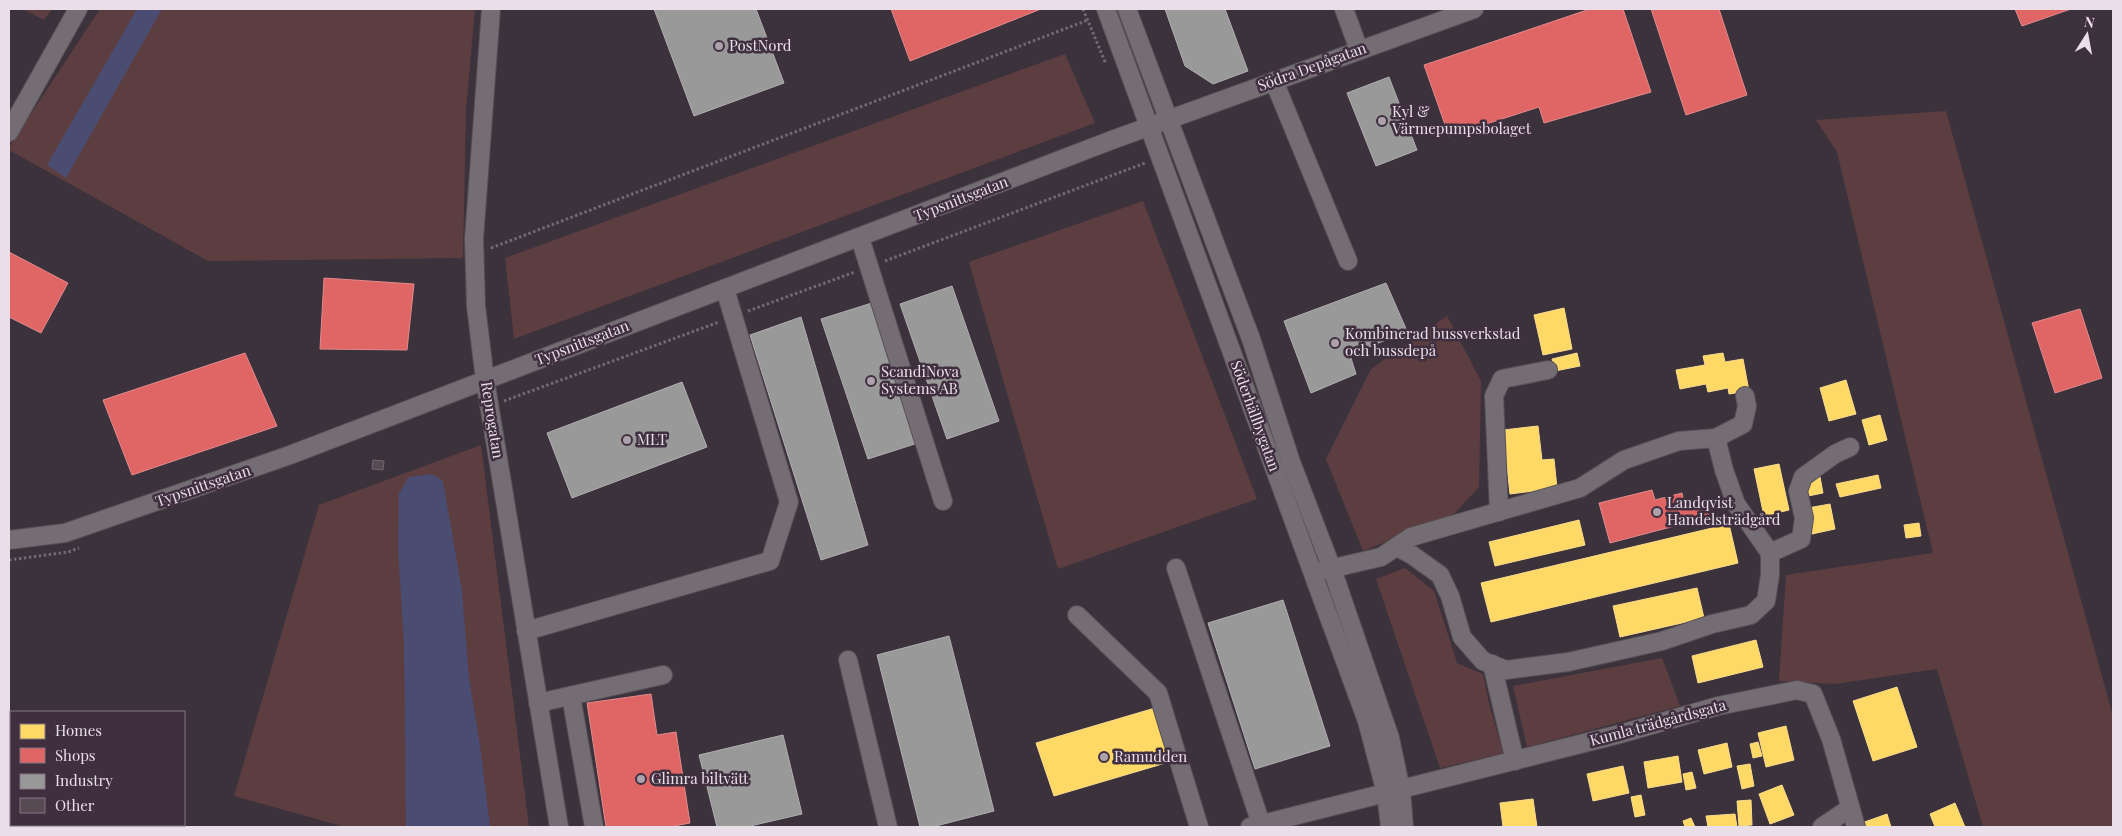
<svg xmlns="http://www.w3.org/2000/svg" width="2122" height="836" viewBox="0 0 2122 836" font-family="'Playfair Display',serif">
  <rect width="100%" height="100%" fill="#3c323c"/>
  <!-- green -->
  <g fill="#5c3e41">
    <polygon points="23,9 52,9 44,20"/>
    <polygon points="100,9 475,9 466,109 463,258 208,261 9,150 9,147"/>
    <polygon points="1065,54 1095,123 514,339 505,258"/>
    <polygon points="1946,111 2113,716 2113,827 1983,827 1937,669 1835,684 1779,681 1786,575 1933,553 1837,152 1816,120"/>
    <polygon points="1143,201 1257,499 1058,569 969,262"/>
    <polygon points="1447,316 1481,381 1479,487 1454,514 1363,551 1326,459 1371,369"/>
    <polygon points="481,445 529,827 345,827 234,796 319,505"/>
    <polygon points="1405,568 1434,591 1457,663 1483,674 1489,703 1503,753 1440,768 1376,579"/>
    <polygon points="1662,658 1680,706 1527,747 1513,686"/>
  </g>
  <!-- water -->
  <g fill="#4b4c72">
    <polygon points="137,9 162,9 66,178 47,165"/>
    <polygon points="432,474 443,481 462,591 469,678 480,745 490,827 406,827 404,643 398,549 399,493 409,477"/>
  </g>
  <!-- homes -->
  <g fill="#ffd966" stroke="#f9db8d">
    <polygon points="1564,308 1572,349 1543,355 1534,315"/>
    <polygon points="1577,353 1580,366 1555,371 1552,359"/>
    <polygon points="1723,353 1725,362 1743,359 1749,391 1729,394 1728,388 1708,392 1706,384 1680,389 1676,370 1705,365 1703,356"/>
    <polygon points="1846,380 1856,414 1829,421 1820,388"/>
    <polygon points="1880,415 1887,440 1869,445 1862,420"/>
    <polygon points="1538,426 1542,460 1554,459 1557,488 1510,494 1503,430"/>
    <polygon points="1779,464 1789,510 1764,516 1754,469"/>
    <polygon points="1878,475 1881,488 1840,497 1836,484"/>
    <polygon points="1820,477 1823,493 1808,496 1805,479"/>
    <polygon points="1830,504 1835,529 1812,534 1808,508"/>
    <polygon points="1579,520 1585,545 1495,566 1489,542"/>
    <polygon points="1919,523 1921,536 1906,538 1904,525"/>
    <polygon points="1729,524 1738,563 1491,622 1481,583"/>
    <polygon points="1697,588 1704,618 1620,637 1613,606"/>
    <polygon points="1756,640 1763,667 1698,683 1692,656"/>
    <polygon points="1897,687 1917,747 1873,761 1853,701"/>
    <polygon points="1155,708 1169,762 1054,796 1036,743"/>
    <polygon points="1786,726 1794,760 1766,767 1758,733"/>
    <polygon points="1758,742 1762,756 1753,758 1750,744"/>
    <polygon points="1727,743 1732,767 1704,774 1698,750"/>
    <polygon points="1678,756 1682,782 1648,788 1644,762"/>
    <polygon points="1750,764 1754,786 1742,789 1737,766"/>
    <polygon points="1623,766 1629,793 1593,801 1587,774"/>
    <polygon points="1692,772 1696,788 1686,790 1683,774"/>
    <polygon points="1782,785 1794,815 1770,824 1759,794"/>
    <polygon points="1641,795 1645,815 1635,817 1631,797"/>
    <polygon points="1533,799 1537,827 1503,827 1500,803"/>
    <polygon points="1751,800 1752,825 1739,826 1737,801"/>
    <polygon points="1955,803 1965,827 1935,827 1930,814"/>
    <polygon points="1735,814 1737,827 1708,827 1706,816"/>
    <polygon points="1887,814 1891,827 1860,827 1859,824"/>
    <polygon points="1691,818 1695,827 1685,827 1683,821"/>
  </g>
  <!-- shops -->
  <g fill="#e06666" stroke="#e38a8d">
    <polygon points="891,9 1041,9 910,61"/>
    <polygon points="1590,9 1623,9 1651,92 1544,123 1539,107 1449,136 1424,65"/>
    <polygon points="1651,9 1719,9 1747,95 1686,115"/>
    <polygon points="2015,9 2071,9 2022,26"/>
    <polygon points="9,252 68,283 41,333 9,317"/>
    <polygon points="324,278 414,284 407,350 320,349"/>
    <polygon points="2080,309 2102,378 2055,393 2032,323"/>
    <polygon points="245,353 277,426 132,475 103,400"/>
    <polygon points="1652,490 1655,500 1682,493 1685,508 1709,502 1713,516 1610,543 1599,503"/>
    <polygon points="651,694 657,735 676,732 690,823 674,826 674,827 606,827 587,703"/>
  </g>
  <!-- industry -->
  <g fill="#999" stroke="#b1aeb1">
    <polygon points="654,9 756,9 784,83 694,116"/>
    <polygon points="1165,9 1225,9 1248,71 1213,84 1185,66"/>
    <polygon points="1389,77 1417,150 1376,166 1347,93"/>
    <polygon points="1386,283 1407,331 1350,355 1356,374 1311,393 1284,321"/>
    <polygon points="952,286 999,421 947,439 900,304"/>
    <polygon points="875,302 921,442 868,459 821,319"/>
    <polygon points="801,317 868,545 821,560 750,335"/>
    <polygon points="682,382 707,447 572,498 547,433"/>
    <polygon points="1283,600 1330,746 1255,769 1208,623"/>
    <polygon points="949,636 994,811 932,827 920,827 877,655"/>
    <polygon points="783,735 802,814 746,827 717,827 699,755"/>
  </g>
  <!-- building -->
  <polygon fill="#584a53" stroke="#71676e" points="373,460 384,461 383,470 372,469"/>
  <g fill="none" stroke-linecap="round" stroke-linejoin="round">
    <defs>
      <g id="minor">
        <polyline points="491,9 474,239 476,306 485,380 559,827"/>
        <polyline points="1106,9 1367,721 1386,793 1390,827"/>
        <polyline points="1127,9 1251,339 1291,462 1332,569 1390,738 1401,790 1404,827"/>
        <polyline points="1344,9 1359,50"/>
        <polyline points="1274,81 1348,261"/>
        <polyline points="9,132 78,9"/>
        <polyline points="860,238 943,501"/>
        <polyline points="1499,512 1494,396 1502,379 1548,370"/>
        <polyline points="9,540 65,533 290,455 1112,140 1474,9"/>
        <polyline points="1397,547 1412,555 1440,575 1450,596 1462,637 1483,661 1506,670 1568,662 1662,641 1712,624 1751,615 1766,601 1770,575 1770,553 1736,504 1724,470 1716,438"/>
        <polyline points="1770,553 1801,539 1804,518 1798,491 1803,477 1835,454 1850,447"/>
        <polyline points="1176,568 1261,824"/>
        <polyline points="1321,571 1381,557 1411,537 1580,488 1624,460 1679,441 1716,438 1743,424 1747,406 1745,396"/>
        <polyline points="1077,615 1158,693 1199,827"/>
        <polyline points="526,631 770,561 789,502 725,289"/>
        <polyline points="848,660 888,827"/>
        <polyline points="1492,664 1515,761"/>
        <polyline points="571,696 594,827"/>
        <polyline points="538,703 663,675"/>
        <polyline points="1250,827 1620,734 1718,706 1797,690 1813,694 1831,739 1856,827"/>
        <polyline points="1822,827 1850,808"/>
      </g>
    </defs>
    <!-- minor casing -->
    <use href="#minor" stroke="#574f56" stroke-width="20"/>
    <!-- path -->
    <g stroke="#716b71" stroke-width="3" stroke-dasharray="2.5 2.5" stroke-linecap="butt">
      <polyline points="1083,9 1106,64"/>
      <polyline points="491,248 1088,20"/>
      <polyline points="885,261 1145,163"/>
      <polyline points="748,311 855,272"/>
      <polyline points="504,401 719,322"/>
      <polyline points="9,560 68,552 79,548"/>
    </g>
    <!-- minor -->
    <use href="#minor" stroke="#746e74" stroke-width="18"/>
  </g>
  <!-- markers -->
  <g fill="#ada2ac" stroke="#3f2f3f" stroke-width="2">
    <circle cx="719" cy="46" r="5"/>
    <circle cx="1382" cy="121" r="5"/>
    <circle cx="1335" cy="343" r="5"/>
    <circle cx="871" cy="381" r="5"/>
    <circle cx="627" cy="440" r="5"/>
    <circle cx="1657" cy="512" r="5"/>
    <circle cx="1104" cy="757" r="5"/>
    <circle cx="641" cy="779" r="5"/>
  </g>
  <g text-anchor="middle" stroke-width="5" stroke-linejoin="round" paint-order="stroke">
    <!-- poi labels -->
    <g font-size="15" fill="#eadfe9" stroke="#3f2f3f" text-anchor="start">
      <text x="729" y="51">PostNord</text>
      <text x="1392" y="117">Kyl &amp;<tspan x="1392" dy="17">Värmepumpsbolaget</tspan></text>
      <text x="1345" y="339">Kombinerad bussverkstad<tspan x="1345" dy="17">och bussdepå</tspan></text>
      <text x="881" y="377">ScandiNova<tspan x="881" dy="17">Systems AB</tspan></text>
      <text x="637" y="445">MLT</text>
      <text x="1667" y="508">Landqvist<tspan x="1667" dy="17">Handelsträdgård</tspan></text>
      <text x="1114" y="762">Ramudden</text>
      <text x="651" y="784">Glimra biltvätt</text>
    </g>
    <!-- street labels -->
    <g font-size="15" fill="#eadfe9" stroke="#3f2f3f">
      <text transform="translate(1312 67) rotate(-20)" y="5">Södra Depågatan</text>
      <text transform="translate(961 199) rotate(-21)" y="5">Typsnittsgatan</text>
      <text transform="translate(582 343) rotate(-21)" y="5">Typsnittsgatan</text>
      <text transform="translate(1255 416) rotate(70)" y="5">Söderhällbygatan</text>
      <text transform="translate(492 420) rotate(81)" y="5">Reprogatan</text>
      <text transform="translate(203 486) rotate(-19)" y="5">Typsnittsgatan</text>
      <text transform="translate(1658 723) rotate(-15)" y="5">Kumla trädgårdsgata</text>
    </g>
  </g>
  <!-- border -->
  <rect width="2122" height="836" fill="none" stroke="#eadfe9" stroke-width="20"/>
  <!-- legend -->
  <rect x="10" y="711" width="175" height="115" fill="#3f2f3f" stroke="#837583"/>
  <rect x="20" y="724" width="25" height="15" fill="#ffd966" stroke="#837583"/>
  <text x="55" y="736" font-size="15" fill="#eadfe9">Homes</text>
  <rect x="20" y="748" width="25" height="15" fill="#e06666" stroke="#837583"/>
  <text x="55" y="761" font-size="15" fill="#eadfe9">Shops</text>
  <rect x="20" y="774" width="25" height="15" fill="#999999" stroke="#837583"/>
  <text x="55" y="786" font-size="15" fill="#eadfe9">Industry</text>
  <rect x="20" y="798" width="25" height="15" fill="#584a53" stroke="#837583"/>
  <text x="55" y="811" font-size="15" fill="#eadfe9">Other</text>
  <!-- north arrow -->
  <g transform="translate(2087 35) rotate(11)" stroke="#3f2f3f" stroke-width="4" paint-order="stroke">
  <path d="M0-4L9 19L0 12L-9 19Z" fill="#eadfe9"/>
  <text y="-8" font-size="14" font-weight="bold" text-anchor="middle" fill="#eadfe9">N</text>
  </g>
</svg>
